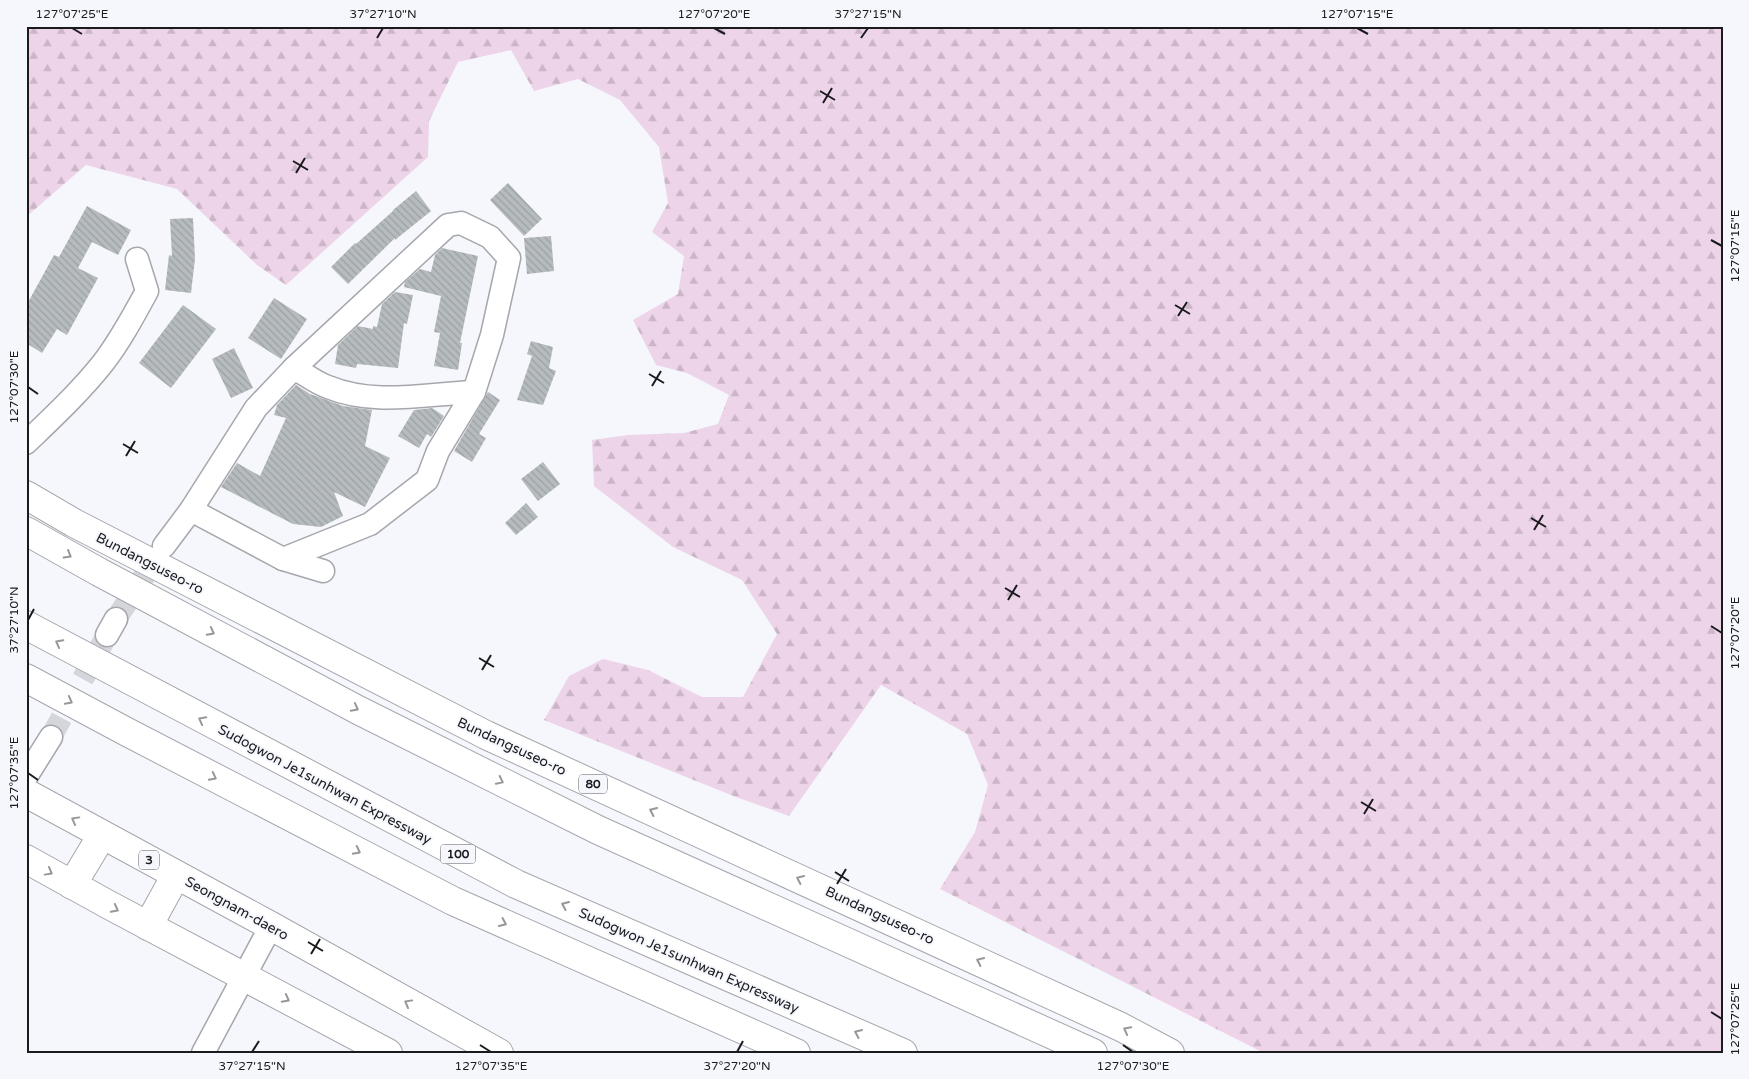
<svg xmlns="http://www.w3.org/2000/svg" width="1749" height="1079" viewBox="0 0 1749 1079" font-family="'Varela Round',sans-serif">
  <defs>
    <pattern id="forest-firs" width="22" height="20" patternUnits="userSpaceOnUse" patternTransform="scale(1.25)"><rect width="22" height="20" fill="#eed4e9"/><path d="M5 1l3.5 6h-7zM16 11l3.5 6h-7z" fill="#ccb5c7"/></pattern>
    <pattern id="building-back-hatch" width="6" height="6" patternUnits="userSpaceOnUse" patternTransform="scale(1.25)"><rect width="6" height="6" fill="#b6bbbe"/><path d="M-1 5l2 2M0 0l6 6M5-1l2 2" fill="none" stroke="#9ca0a3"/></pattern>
  </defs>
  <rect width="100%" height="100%" fill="#f5f7fd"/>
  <!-- forest -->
  <polygon fill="url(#forest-firs)" points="26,26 1723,26 1723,1053 1264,1053 940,889 975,832 988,785 967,734 881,685 789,816 736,797 544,720 569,676 603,659 648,670 702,697 743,697 777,634 742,580 673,547 594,486 592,440 628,435 684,433 718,424 729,395 687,373 656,365 633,320 678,294 684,256 652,232 668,203 659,147 620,100 578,79 534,91 511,50 458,62 429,121 428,157 286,285 257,265 177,189 86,165 26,217"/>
  <!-- building -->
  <g fill="url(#building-back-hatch)">
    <polygon points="508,183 542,219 524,236 490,200"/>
    <polygon points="416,191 431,211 395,240 395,238 348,284 331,267 355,243 356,244 393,211 393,210"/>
    <polygon points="87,206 131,230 118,255 92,242 78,268 98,278 67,335 57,329 42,353 26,343 26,306 54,255 59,257"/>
    <polygon points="193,218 195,259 191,293 165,290 169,255 172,256 170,219"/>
    <polygon points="551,236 554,271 527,274 524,238"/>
    <polygon points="442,248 478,256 460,343 462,343 458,370 434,366 440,333 434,332 441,296 404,287 405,282 420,269 431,272 435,255"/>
    <polygon points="395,292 413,295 407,324 404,323 398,368 357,364 356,368 335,364 338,345 358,326 373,329 373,326 377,327 382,304"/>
    <polygon points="274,298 307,319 281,359 248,338"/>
    <polygon points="183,305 216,329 171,388 139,363"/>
    <polygon points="531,341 553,347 549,368 556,371 543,405 517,400 532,356 527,354"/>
    <polygon points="234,348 253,388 231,398 212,359"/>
    <polygon points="296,385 310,394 324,399 343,406 372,410 365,446 390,458 365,507 334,492 343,516 321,527 293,524 221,487 237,463 260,476 286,418 274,415 277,405"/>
    <polygon points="488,392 500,400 479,434 486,438 472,462 454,451"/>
    <polygon points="432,408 444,416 431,437 427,434 419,448 398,436 414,410"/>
    <polygon points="543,462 560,484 538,501 521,479"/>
    <polygon points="526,503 538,517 516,535 505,523"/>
  </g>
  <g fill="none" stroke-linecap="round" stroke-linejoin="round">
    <!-- minor-tunnel -->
    <g stroke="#d4d6db" stroke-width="22" stroke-dasharray="22 11" stroke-linecap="butt">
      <polyline points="116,619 162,549"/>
      <polyline points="51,737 107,635"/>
    </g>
    <defs>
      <g id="minor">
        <polyline points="294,368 448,225 461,223 490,237 509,258 492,335 474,392"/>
        <path d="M26 443C53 417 80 392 103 363 120 341 134 315 147 291L137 259"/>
        <polyline points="191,510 283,559 323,571"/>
        <path d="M164 546 191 510 256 408 294 368C305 374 316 383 328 387 374 406 425 394 474 392L438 451 427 480 370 524 283 559"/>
        <polyline points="107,635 116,619"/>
        <polyline points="26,777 51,737"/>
        <polyline points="203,1053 271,926"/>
      </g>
      <g id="major">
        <polyline points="26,793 271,926 499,1053"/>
        <polyline points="26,859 109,905 388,1053"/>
        <polyline points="72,885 102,835"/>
        <polyline points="148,926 176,875"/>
      </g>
      <g id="highway">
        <polyline points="26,495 74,523 486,735 1121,1027 1170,1053"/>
        <polyline points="26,531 99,572 358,710 598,830 1093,1053"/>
        <polyline points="26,625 516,884 903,1053"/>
        <polyline points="26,678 127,732 453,901 796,1053"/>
      </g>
    </defs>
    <!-- minor casing -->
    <use href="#minor" stroke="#a5a7ac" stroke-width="25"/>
    <!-- major casing -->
    <use href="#major" stroke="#a5a7ac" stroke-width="30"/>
    <!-- highway casing -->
    <use href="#highway" stroke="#a5a7ac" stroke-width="30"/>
    <!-- minor -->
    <use href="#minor" stroke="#fff" stroke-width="22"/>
    <!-- major -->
    <use href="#major" stroke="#fff" stroke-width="28"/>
    <!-- highway -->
    <use href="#highway" stroke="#fff" stroke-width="28"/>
  </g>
  <!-- one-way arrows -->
  <defs><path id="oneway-chevron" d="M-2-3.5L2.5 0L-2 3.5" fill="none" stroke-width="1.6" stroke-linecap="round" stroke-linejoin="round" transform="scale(1.25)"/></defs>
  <g stroke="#989899">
    <use href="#oneway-chevron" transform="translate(68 555) rotate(30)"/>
    <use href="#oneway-chevron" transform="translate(211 632) rotate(28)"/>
    <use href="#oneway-chevron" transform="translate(59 643) rotate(-152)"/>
    <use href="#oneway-chevron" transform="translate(69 701) rotate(28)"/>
    <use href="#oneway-chevron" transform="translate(355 708) rotate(28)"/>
    <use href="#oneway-chevron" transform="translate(202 720) rotate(-152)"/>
    <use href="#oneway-chevron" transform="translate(213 777) rotate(27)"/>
    <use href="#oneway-chevron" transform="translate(500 781) rotate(26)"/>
    <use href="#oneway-chevron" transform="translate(653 811) rotate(-155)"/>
    <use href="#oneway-chevron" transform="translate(75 820) rotate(-151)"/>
    <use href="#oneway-chevron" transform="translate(357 851) rotate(27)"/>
    <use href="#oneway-chevron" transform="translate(49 872) rotate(29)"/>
    <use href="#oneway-chevron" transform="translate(800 879) rotate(-155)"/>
    <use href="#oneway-chevron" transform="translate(565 905) rotate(-156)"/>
    <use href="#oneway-chevron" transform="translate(115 909) rotate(28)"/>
    <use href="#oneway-chevron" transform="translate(503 923) rotate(24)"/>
    <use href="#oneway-chevron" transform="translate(980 961) rotate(-155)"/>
    <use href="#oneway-chevron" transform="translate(286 999) rotate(28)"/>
    <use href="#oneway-chevron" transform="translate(408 1003) rotate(-151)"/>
    <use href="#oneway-chevron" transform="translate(1127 1030) rotate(-152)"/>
    <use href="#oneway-chevron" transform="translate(858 1033) rotate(-156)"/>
  </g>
  <!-- ticks -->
  <path fill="none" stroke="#1a1b1d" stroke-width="2" d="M72 28 82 34M714 28 725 34M1357 28 1368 34M377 38 383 28M861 38 868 28M820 91 835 100M823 103 832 88M293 161 308 170M296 173 305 158M1711 240 1722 246M1175 305 1190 314M1178 316 1187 302M649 374 664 383M652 386 661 371M28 387 38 394M123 444 138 453M126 456 135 441M1531 518 1546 527M1534 530 1543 515M1005 588 1020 597M1008 600 1017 585M28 620 34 609M1711 626 1722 633M479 658 494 667M482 670 491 655M28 773 38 780M1361 802 1376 811M1364 814 1373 799M835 872 849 881M837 884 846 869M308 942 323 951M311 954 320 939M1711 1012 1722 1019M480 1045 491 1052M1123 1045 1133 1052M252 1052 259 1041M737 1052 743 1041"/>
  <g text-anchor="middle" stroke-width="4" stroke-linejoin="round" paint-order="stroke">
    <!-- shield labels -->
    <g fill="#f5f7fd" stroke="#5c5d60" stroke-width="1">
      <rect x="579" y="774.5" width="28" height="19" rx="4"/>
      <rect x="440.5" y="844.5" width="35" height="19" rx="4"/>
      <rect x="139" y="850.5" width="20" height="19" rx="4"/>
    </g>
    <g font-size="12" font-weight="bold" fill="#1a1b1d">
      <text x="593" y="788">80</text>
      <text x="458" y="858">100</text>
      <text x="149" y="864">3</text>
    </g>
    <!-- street labels -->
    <g font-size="14" fill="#1a1b1d" stroke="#f5f7fd">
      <text transform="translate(150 563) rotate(27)" y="5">Bundangsuseo-ro</text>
      <text transform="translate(512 746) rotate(25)" y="5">Bundangsuseo-ro</text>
      <text transform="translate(325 784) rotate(28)" y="5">Sudogwon Je1sunhwan Expressway</text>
      <text transform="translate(237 908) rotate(29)" y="5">Seongnam-daero</text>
      <text transform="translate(880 915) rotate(25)" y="5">Bundangsuseo-ro</text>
      <text transform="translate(689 960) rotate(24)" y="5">Sudogwon Je1sunhwan Expressway</text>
    </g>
  </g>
  <!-- border -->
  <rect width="1749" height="1079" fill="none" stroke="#f5f7fd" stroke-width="55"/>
  <rect x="28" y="28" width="1694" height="1024" fill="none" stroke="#1a1b1d" stroke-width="2"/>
  <g font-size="12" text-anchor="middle" fill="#1a1b1d">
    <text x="72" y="18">127°07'25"E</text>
    <text x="383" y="18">37°27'10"N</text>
    <text x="714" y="18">127°07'20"E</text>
    <text x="868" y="18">37°27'15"N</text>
    <text x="1357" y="18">127°07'15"E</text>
    <text transform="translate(1735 246) rotate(-90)" y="4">127°07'15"E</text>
    <text transform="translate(14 387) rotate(-90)" y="4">127°07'30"E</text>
    <text transform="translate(14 620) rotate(-90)" y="4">37°27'10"N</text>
    <text transform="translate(1735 633) rotate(-90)" y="4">127°07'20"E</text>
    <text transform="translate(14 773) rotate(-90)" y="4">127°07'35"E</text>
    <text transform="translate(1735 1019) rotate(-90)" y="4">127°07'25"E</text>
    <text x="252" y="1070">37°27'15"N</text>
    <text x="491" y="1070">127°07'35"E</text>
    <text x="737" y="1070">37°27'20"N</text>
    <text x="1133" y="1070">127°07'30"E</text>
  </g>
</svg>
